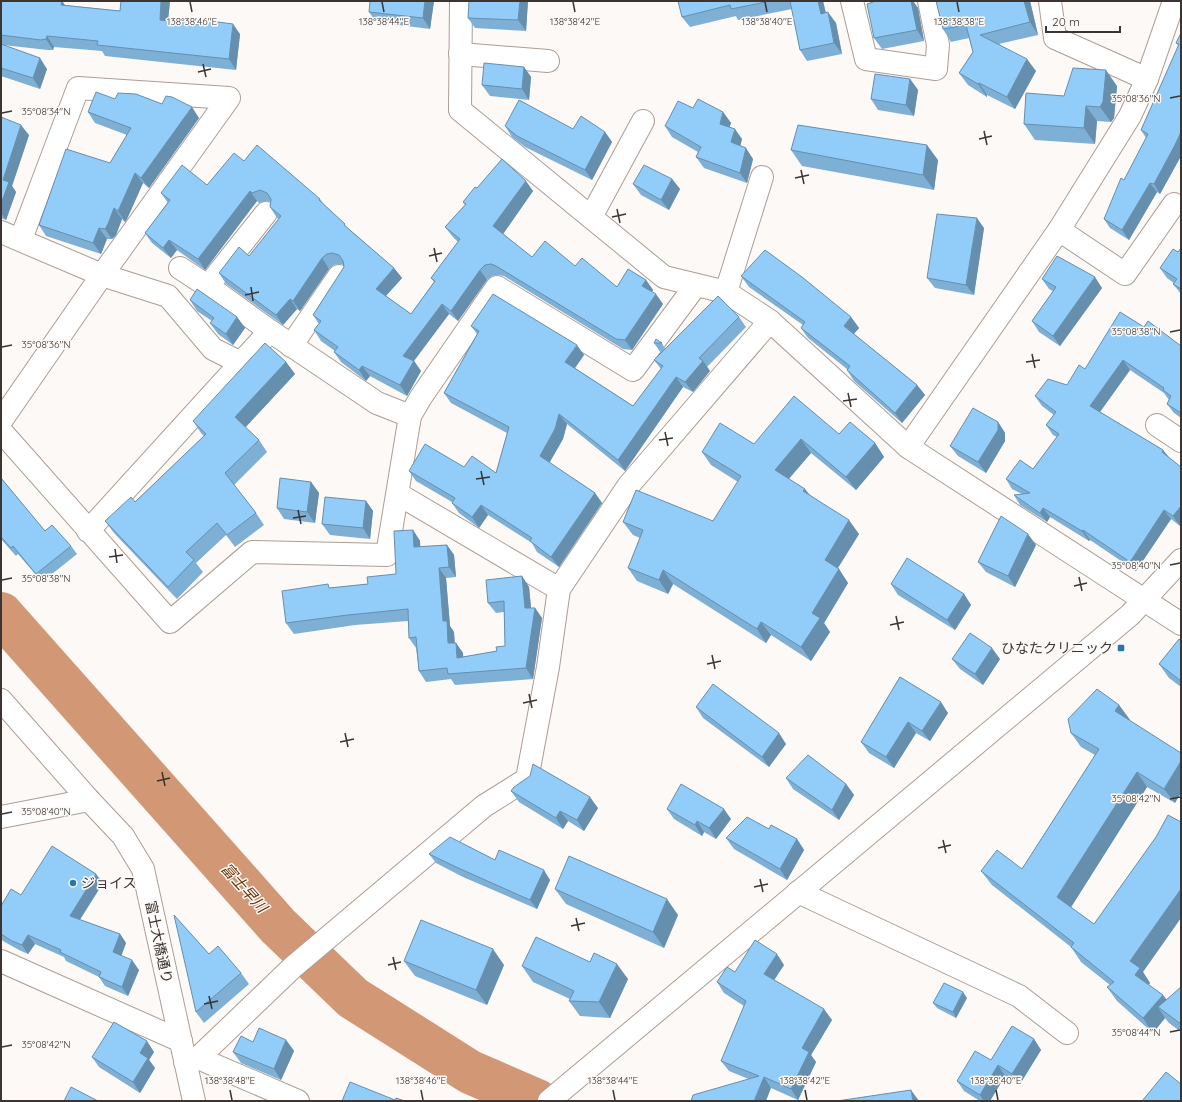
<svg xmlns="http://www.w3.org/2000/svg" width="1182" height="1102" viewBox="0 0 1182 1102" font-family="Quicksand,'Noto Sans JP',sans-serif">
  <rect width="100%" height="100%" fill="#fdf9f7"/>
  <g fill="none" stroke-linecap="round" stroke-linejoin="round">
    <!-- river -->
    <polyline stroke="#d29774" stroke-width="44" points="1,614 278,926 353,998 470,1072 537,1101"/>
    <defs>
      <g id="minor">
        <polyline points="461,1 460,110 664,277 726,292 770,321 908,447 1181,624"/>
        <polyline points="852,1 866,59 936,69 938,45 929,1"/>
        <polyline points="1050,1 1055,38 1147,79"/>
        <polyline points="460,54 548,61"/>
        <polyline points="591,217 643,121"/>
        <polyline points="1059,230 1125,274 1174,204"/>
        <polyline points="1,232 102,275 168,296 213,349 241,363"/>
        <polyline points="180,268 209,287 270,331 377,403 410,416"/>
        <polyline points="208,286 266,213"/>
        <polyline points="726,292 762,177"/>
        <polyline points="291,346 339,276"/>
        <polyline points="1,421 102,275 229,98 78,88 21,239"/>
        <polyline points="1157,425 1181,441"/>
        <polyline points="1,431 170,622 252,552 387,555 410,416 421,397 497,287 633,370 696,285"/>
        <polyline points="908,447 1059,230 1130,116 1147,79 1174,1"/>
        <polyline points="398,494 559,589"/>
        <polyline points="88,531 270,331"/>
        <polyline points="1,700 89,800 123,836 143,869 194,1101"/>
        <polyline points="1,817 89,800"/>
        <polyline points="798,892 1019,996 1067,1033"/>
        <polyline points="1,961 181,1041"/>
        <polyline points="198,1058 298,1101"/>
        <polyline points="185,1062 198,1058 293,967 484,806 527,779 548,667 559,589 629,485 770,321"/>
        <polyline points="549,1101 1130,615 1181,560"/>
      </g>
    </defs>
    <!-- minor casing -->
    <use href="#minor" stroke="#ad9d94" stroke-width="24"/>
    <!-- minor -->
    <use href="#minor" stroke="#fff" stroke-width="22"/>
  </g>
  <!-- wall -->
  <g fill="#7eafd5">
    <polygon points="1,1 62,1 65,5 120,11 121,1 170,1 168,21 240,34 236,70 105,56 102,51 54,47 53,50 48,50 3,45 47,69 40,89 1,76 1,77"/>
    <polygon points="434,1 430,29 376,22 369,12"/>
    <polygon points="528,1 526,31 475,28 468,18"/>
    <polygon points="678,1 823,1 826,13 836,23 842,54 807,61 800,50 792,9 738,20 736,16 690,27 682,17"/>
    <polygon points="913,1 918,8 924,41 882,49 874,38"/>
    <polygon points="936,1 1030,1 1038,35 999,44 1036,71 1015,109 987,95 987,97 968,85 959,73 973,52 969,38 951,42 943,29"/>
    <polygon points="1181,33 1181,156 1160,194 1157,192 1129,240 1110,228 1104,219 1146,138 1141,130 1179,46 1176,43"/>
    <polygon points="524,67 531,77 529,100 490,96 482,85"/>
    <polygon points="910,79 918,90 914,116 878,110 871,99"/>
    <polygon points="1117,86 1114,118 1111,122 1097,121 1095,144 1035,140 1024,124 1064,96"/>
    <polygon points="115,99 199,118 149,188 143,183 127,219 125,222 122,219 116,235 112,239 107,239 101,254 46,236 39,225 110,163 127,135 95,123 88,112"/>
    <polygon points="693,108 723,112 731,123 729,127 742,139 740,146 753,159 747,183 704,168 696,157 698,152 672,137 665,126"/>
    <polygon points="1,117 29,135 12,186 16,192 6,220 1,218"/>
    <polygon points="505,126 573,129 605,132 612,142 592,180 525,147 512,137"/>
    <polygon points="791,150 938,160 934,190 802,166"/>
    <polygon points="244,161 320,199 325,206 349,229 394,268 402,278 386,296 411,314 434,282 431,278 458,242 453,237 445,227 465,205 463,202 477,188 533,191 503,234 532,257 575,266 617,287 646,280 653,290 652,292 663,304 632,350 623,349 504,276 498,275 492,276 487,280 458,321 449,314 414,361 421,371 407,396 370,376 366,381 341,362 334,352 335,351 321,341 314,330 319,324 313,315 344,267 344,265 340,264 334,265 329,269 300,311 297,309 283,325 226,284 219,273 249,256 279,219 277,218 270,207 270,202 267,201 259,203 257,201 205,270 177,250 171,258 152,243 145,233 168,203 161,193 207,185"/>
    <polygon points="672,179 680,189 669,210 641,195 633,184"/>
    <polygon points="984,228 974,295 935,288 927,278"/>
    <polygon points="1181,248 1181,294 1173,284 1174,283 1167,278 1160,268 1178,252"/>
    <polygon points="741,276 851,317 859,328 854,334 917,385 925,395 902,423 854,381 847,370 847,369 808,338 801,328 803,325 749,287"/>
    <polygon points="1042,279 1102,288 1060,346 1039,332 1032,321 1053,291 1049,289"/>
    <polygon points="190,300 237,317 245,328 233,345 218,334 210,323 212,321 197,311"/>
    <polygon points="739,317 746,327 707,367 710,371 693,392 683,387 625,471 567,424 563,439 549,463 595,493 602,503 559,567 537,552 532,543 488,515 479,528 459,513 452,503 452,502 416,481 409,471 464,467 496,473 507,433 451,403 444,393 477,334 471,326 584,355 575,368 633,406 661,369 654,360 661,353 654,343 662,343 665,349"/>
    <polygon points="1144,327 1181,346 1181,418 1174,413 1167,404 1169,400 1164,393 1130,370 1100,412 1163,450 1168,456 1180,526 1171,519 1136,571 1090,540 1089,541 1050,517 1047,522 1020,505 1014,495 1022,494 1012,489 1006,479 1033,469 1057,437 1053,435 1046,425 1054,415 1042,406 1035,396 1067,385 1085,369"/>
    <polygon points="286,362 295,374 245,427 259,440 267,452 234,485 256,513 264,525 235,547 226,535 196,563 203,572 177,599 114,533 105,521 135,502 204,436 201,433 193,421"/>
    <polygon points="998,422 1005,433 1005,441 986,473 958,456 950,446"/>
    <polygon points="839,434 875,443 884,457 856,490 811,453 789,479 805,489 809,494 859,534 838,568 848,583 824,623 830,632 811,661 771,635 766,643 673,584 668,594 637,581 628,568 640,538 633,535 623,522 713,521 738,482 711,465 702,452 754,444"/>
    <polygon points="1,478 45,531 71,546 77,554 42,582 18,554 16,556 1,539"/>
    <polygon points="311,482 319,493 315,523 284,519 277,508"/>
    <polygon points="366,501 373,511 370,539 330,535 322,524"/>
    <polygon points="413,530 420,541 420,547 447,545 454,555 456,577 446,578 450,626 454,632 455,643 456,643 463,653 463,657 497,651 505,646 504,612 496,613 488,603 522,576 529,587 531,608 535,608 542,618 533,679 455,685 451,679 426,682 419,671 416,648 409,638 408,621 355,625 294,634 286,623 331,588 368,584 396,574"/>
    <polygon points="1036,545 1015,587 986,572 978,562"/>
    <polygon points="891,584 964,594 971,605 955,630 898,595"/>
    <polygon points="1181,640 1181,687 1169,678 1159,664"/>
    <polygon points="952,659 1000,659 983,685 960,669"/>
    <polygon points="900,677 948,713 930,741 916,733 894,768 869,753 861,742"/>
    <polygon points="1119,705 1130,720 1129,720 1175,803 1147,787 1071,907 1143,972 1150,983 1149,985 1167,1000 1181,987 1181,1032 1169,1023 1165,1018 1153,1033 1117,1001 1107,987 1110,985 1081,962 1071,947 992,885 981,871 1022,869 1095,755 1081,747 1071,733"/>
    <polygon points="696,707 786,744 769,767 703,718"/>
    <polygon points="786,778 846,784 854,795 839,820 793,789"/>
    <polygon points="511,791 598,808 584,831 568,821 563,829 519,802"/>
    <polygon points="667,809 731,819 716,839 704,832 702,836 674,819"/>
    <polygon points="769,829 797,839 804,850 787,880 734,849 726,838"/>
    <polygon points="429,854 495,860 550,880 537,909 463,877 436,863"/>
    <polygon points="103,883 80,920 120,934 126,943 121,956 139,970 128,996 105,986 99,977 66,961 64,957 35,944 28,954 19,950 3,941 1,938 1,906 21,895"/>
    <polygon points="555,889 678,915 664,948 566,904"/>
    <polygon points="209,954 241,973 249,984 204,1023 196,1012"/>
    <polygon points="404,961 504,965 487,1005 415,976"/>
    <polygon points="590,962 628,979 610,1018 580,1016 569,1001 570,999 533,982 522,966"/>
    <polygon points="784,965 774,980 832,1020 811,1055 816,1062 798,1100 771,1088 729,1071 721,1061 744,1006 724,993 717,982 735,972"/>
    <polygon points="967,998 956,1018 937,1008 933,1003"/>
    <polygon points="1034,1039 1041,1050 1020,1084 1005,1076 990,1101 980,1101 964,1091 957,1081 991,1060"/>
    <polygon points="286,1040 294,1051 281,1080 241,1063 233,1052 253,1042"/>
    <polygon points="154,1052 149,1060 155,1068 140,1093 99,1067 92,1057"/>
  </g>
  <!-- shaded-wall -->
  <g fill="#668fae">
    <polygon points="62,1 69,11 61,5"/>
    <polygon points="161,1 170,1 167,30 160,20"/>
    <polygon points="425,1 434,1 430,29 423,18"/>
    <polygon points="520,1 528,1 526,31 518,20"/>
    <polygon points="818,1 823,1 828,24 821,14"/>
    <polygon points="910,1 913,1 918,8 924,41 917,30"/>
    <polygon points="1024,1 1030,1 1038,35 1030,22"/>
    <polygon points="828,12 836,23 842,54 834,43"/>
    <polygon points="233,24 240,34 236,70 229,59"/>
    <polygon points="47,36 54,47 53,50 46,39"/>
    <polygon points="40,58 47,69 40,89 33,78"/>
    <polygon points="1027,59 1036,71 1015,109 1007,97"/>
    <polygon points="524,67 531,77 529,100 522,89"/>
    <polygon points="1106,70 1117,86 1114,118 1111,122 1100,107"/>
    <polygon points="910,79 918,90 914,116 906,105"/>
    <polygon points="979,83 987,95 987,97 978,84"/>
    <polygon points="1086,106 1097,121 1095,144 1084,128"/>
    <polygon points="192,107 199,118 149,188 141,178"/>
    <polygon points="723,112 731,123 727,135 720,124"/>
    <polygon points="21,125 29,135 12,186 16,192 6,220 1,213 1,204 3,180"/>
    <polygon points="735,129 742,139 739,152 731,142"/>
    <polygon points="605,132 612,142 592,180 585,170"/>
    <polygon points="1181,132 1181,156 1160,194 1154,184"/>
    <polygon points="927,145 938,160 934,190 923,175"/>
    <polygon points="746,148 753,159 747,183 740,173"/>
    <polygon points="135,173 143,183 127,219 125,222 118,211"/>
    <polygon points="672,179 680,189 669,210 661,200"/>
    <polygon points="526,181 533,191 501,237 493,226"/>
    <polygon points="1150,183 1157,192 1129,240 1122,230"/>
    <polygon points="250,191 257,201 205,270 198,259"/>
    <polygon points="114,208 122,219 116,235 112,239 105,229"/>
    <polygon points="977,218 984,228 974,295 966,285"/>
    <polygon points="99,228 107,239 101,254 93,243"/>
    <polygon points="169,240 177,250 171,258 163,248"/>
    <polygon points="322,258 329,269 300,311 293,301"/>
    <polygon points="394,268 402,278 383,299 376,289"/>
    <polygon points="480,270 487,280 458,321 451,311"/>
    <polygon points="1095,277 1102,288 1060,346 1053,336"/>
    <polygon points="646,280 653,290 649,296 642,286"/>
    <polygon points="656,294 663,304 632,350 625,340"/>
    <polygon points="290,299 297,309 283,325 276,315"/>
    <polygon points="442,304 449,314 410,366 403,356"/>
    <polygon points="237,317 245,328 233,345 226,334"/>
    <polygon points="851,317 859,328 851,337 844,326"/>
    <polygon points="577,345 584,355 572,372 565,362"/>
    <polygon points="1123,360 1130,370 1097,416 1090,406"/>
    <polygon points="414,361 421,371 407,396 400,385"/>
    <polygon points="703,361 710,371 693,392 685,382"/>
    <polygon points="286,362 295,374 244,429 235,417"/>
    <polygon points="362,366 370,376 366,381 359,370"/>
    <polygon points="676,377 683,387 625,471 618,460"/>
    <polygon points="917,385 925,395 902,423 895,413"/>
    <polygon points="559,414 567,424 563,439 547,467 540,456"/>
    <polygon points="998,422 1005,433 1005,441 986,473 978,462"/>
    <polygon points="801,439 811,453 784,484 775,470"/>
    <polygon points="875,443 884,457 856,490 846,477"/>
    <polygon points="1163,450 1170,459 1162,452"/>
    <polygon points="311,482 319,493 315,523 307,512"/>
    <polygon points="805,489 814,502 803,491"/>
    <polygon points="595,493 602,503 559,567 551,557"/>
    <polygon points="366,501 373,511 370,539 363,528"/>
    <polygon points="481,505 488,515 479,528 472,517"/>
    <polygon points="1181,506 1181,525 1180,526 1173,516"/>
    <polygon points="1043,508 1050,517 1047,522 1040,513"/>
    <polygon points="1164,510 1171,519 1136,571 1130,562"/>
    <polygon points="849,520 859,534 834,574 825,560"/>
    <polygon points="413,530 420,541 421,558 414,547"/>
    <polygon points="1083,530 1090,540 1089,541 1082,531"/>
    <polygon points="1028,534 1036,545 1015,587 1008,576"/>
    <polygon points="447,545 454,555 456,577 449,567"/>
    <polygon points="439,568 446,578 450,626 454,632 455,654 448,643 443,621"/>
    <polygon points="839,569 848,583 824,623 830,632 811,661 801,647 812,613"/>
    <polygon points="663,570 673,584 668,594 659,580"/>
    <polygon points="522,576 529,587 532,618 525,608"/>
    <polygon points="964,594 971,605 955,630 947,620"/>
    <polygon points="535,608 542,618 533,679 526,668"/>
    <polygon points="761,622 771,635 766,643 757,629"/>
    <polygon points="456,643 463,653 464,669 457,658"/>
    <polygon points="992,648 1000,659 983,685 975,674"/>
    <polygon points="941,702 948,713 930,741 922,731"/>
    <polygon points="1119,705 1130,720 1125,726 1115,711"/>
    <polygon points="908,722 916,733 894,768 886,757"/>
    <polygon points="779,733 786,744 769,767 762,757"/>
    <polygon points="1181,761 1181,793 1175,803 1164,789"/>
    <polygon points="1137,772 1147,787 1068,912 1057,897"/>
    <polygon points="846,784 854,795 839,820 832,810"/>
    <polygon points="590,797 598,808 584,831 577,820"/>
    <polygon points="724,809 731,819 716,839 709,828"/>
    <polygon points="560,811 568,821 563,829 556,818"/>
    <polygon points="697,821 704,832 702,836 695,825"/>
    <polygon points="797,839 804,850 787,880 780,869"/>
    <polygon points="544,870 550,880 537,909 530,900"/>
    <polygon points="96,874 103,883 76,925 70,916"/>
    <polygon points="1181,889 1181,918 1143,972 1150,983 1145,990 1135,975 1130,961"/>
    <polygon points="667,899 678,915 664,948 653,932"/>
    <polygon points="120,934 126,943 119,962 113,952"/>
    <polygon points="28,935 35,944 28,954 22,945"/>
    <polygon points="493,949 504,965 487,1005 476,990"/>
    <polygon points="777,954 784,965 771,985 764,974"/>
    <polygon points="132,960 139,970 128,996 122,987"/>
    <polygon points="617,964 628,979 610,1018 599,1002"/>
    <polygon points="963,992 967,998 956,1018 953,1012"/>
    <polygon points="1163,995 1174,1009 1158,1007 1165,1018 1153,1033 1143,1018"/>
    <polygon points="824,1009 832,1020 811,1055 816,1062 798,1100 791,1089 802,1048"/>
    <polygon points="1034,1039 1041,1050 1020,1084 1012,1074"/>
    <polygon points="286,1040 294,1051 281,1080 274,1069"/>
    <polygon points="147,1041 154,1052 149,1060 155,1068 140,1093 133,1082 140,1053"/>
    <polygon points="998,1065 1005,1076 990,1101 984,1101 980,1095"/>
    <polygon points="764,1077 771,1088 766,1101 754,1101"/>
    <polygon points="911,1090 919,1101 913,1101"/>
  </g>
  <!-- building -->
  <g fill="#92ccf8" stroke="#668fae">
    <polygon points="1,1 62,1 61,5 120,11 121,1 161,1 160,20 202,25 203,20 233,24 229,59 97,45 98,41 47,36 46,39 41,40 1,35"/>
    <polygon points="370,1 425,1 423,18 369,12"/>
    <polygon points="469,1 520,1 518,20 468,18"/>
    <polygon points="678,1 771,1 731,9 730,5 682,17"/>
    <polygon points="790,1 818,1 821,14 828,12 834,43 800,50"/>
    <polygon points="873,1 911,1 917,30 874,38 867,4 873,2"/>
    <polygon points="936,1 1024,1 1030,22 980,35 1027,59 1007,97 979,83 978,84 959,73 973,52 966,25 943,29"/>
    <polygon points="1181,33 1181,132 1175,145 1154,184 1150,183 1122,230 1104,219 1121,178 1124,180 1148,134 1141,130 1179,44 1176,43"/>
    <polygon points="1,44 40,58 33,78 1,68"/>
    <polygon points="484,63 524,67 522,89 482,85"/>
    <polygon points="1073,68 1106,70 1103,102 1100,107 1086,106 1084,128 1024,124 1026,93 1064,96"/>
    <polygon points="875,74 910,79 906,105 871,99"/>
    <polygon points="96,92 115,99 118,93 136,94 162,104 166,96 172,97 192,107 141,178 135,173 119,209 118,211 114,208 108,224 105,229 99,228 93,243 39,225 66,149 110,163 131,128 88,112"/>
    <polygon points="698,99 723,112 720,124 735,129 731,142 746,148 740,173 696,157 701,147 665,126 678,101 693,108"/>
    <polygon points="519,100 573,129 581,116 605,132 585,170 517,136 505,126"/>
    <polygon points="1,117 21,125 3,180 9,182 1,204"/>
    <polygon points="798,125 927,145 923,175 791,150"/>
    <polygon points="257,145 320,199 319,200 345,224 344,225 394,268 376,289 411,314 435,281 431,278 460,239 445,227 466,204 463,202 475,187 477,188 502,159 526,181 493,226 532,257 545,241 575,266 582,258 617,287 628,269 646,280 642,286 656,294 625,340 616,339 496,266 491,264 485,265 480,270 451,311 442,304 403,356 414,361 400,385 362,366 359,370 334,352 338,347 314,330 321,321 313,315 344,267 343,261 339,255 332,253 327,254 322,258 293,301 290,299 276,315 219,273 239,247 249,256 281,216 270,207 271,199 267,193 260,190 252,193 250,191 198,259 169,240 163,248 145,233 170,200 161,193 182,165 207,185 234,153 244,161"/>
    <polygon points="644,165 672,179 661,200 633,184"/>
    <polygon points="937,214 977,218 966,285 927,278"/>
    <polygon points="1181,248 1181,289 1173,284 1177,279 1160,268 1173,249 1178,252"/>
    <polygon points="765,250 802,277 851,317 844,326 917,385 895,413 847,370 850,366 801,328 805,322 741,276"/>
    <polygon points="1057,256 1095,277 1053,336 1032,321 1056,287 1042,279"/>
    <polygon points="197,289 237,317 226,334 210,323 214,318 190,300"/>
    <polygon points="493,294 577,345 565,362 633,406 663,366 654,360 718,296 739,317 699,358 703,361 685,382 676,377 618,460 559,414 555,429 540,456 595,493 551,557 530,541 532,538 481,505 472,517 452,503 455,498 409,471 425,444 464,467 472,456 496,473 509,427 444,393 479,331 471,326"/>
    <polygon points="1120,312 1144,327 1148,321 1181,346 1181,413 1167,404 1171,396 1163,390 1164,388 1123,360 1090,406 1163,450 1162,452 1181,467 1181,506 1173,516 1164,510 1130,562 1083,530 1082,531 1043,508 1040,513 1014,495 1030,493 1006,479 1020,460 1033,469 1059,434 1046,425 1056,412 1035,396 1048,379 1067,385 1079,365 1085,369"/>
    <polygon points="656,339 662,343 654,343"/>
    <polygon points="265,343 286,362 235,417 259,440 225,473 256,513 227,535 217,523 186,552 194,560 168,587 105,521 131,497 135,502 206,434 193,421"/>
    <polygon points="794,396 839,434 850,422 875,443 846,477 801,439 775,470 805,489 803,491 849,520 825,560 839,569 812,613 820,618 801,647 761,622 757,629 663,570 659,580 628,568 643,530 623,522 636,490 713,521 741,476 702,452 720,423 754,444"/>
    <polygon points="973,408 998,422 998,430 978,462 950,446"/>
    <polygon points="1,478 45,531 52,525 71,546 36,574 13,546 11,548 1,537"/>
    <polygon points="280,478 311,482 307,512 277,508"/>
    <polygon points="325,497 366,501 363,528 322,524"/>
    <polygon points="1001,516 1028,534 1008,576 978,562"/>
    <polygon points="413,530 414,547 447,545 449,567 439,568 443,621 447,621 448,643 456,643 457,658 497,651 496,647 505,646 504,601 488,603 486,580 522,576 525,608 535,608 526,668 448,674 447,668 419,671 416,637 409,638 408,609 348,615 286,623 282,591 328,584 329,588 368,584 367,577 396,574 394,531"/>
    <polygon points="907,558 964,594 947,620 891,584"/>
    <polygon points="970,633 992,648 975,674 952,659"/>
    <polygon points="1179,639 1181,640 1181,681 1159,664"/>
    <polygon points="900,677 941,702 922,731 908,722 886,757 861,742"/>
    <polygon points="713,684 779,733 762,757 696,707"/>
    <polygon points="1097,689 1119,705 1115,711 1181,753 1181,761 1164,789 1137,772 1057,897 1094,924 1156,837 1168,815 1181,822 1181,889 1130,961 1140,968 1135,975 1163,995 1143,1018 1107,987 1114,982 1071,947 1074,943 981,871 997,850 1022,869 1099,749 1071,733 1068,719"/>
    <polygon points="808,755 846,784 832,810 786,778"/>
    <polygon points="533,764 590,797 577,820 560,811 556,818 511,791 514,787 530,776"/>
    <polygon points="681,784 724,809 709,828 697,821 695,825 667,809"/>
    <polygon points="747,817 769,829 771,825 797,839 780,869 726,838"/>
    <polygon points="450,837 495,860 499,850 544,870 530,900 456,867 429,854"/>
    <polygon points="52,846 96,874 70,916 120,934 113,952 132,960 122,987 99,977 101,972 60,952 61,950 28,935 22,945 12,941 1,934 1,906 11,889 21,895"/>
    <polygon points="569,856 667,899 653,932 555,889"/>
    <polygon points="174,915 209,954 218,946 241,973 196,1012"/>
    <polygon points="421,920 493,949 476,990 404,961"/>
    <polygon points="536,937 590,962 594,953 617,964 599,1002 569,1001 574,991 522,966"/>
    <polygon points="755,940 777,954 764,974 824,1009 802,1048 809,1052 791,1089 764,1077 754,1101 691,1101 693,1095 759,1076 721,1061 746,1001 717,982 727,967 735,972"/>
    <polygon points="944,983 963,992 953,1012 933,1003"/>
    <polygon points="1181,987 1181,1024 1158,1007"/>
    <polygon points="114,1022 147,1041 140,1053 148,1058 133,1082 92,1057"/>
    <polygon points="1012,1026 1034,1039 1012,1074 998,1065 980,1095 957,1081 975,1051 991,1060"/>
    <polygon points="259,1028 286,1040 274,1069 233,1052 241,1036 253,1042"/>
    <polygon points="1166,1072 1181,1084 1181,1101 1142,1101"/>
    <polygon points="350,1082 395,1100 396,1098 405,1101 342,1101"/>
    <polygon points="71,1087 98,1101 64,1101"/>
    <polygon points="911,1090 913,1101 837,1101"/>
  </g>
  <!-- ticks -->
  <path fill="none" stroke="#3b3431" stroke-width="1.5" d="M190 2 192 12M382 2 384 12M573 2 575 12M765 2 767 12M957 2 959 12M203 64 206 77M198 72 211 69M1170 98 1180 96M2 113 12 111M984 131 987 145M979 139 992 136M801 170 804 184M795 178 809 175M617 209 620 223M612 217 626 214M434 248 437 262M429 256 442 253M251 287 253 301M245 295 259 292M1170 332 1180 330M2 347 12 345M1032 354 1035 368M1026 362 1040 360M848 393 851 407M843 401 857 399M665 432 668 446M659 440 673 438M481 471 484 485M476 479 490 477M298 510 301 524M293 518 306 516M115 549 117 563M109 557 123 555M1170 565 1180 563M1079 577 1082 591M2 580 12 578M1074 586 1087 583M896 616 899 630M890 625 904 622M712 655 715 669M707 664 721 661M529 694 532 708M523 703 537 700M345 733 348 747M340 742 354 739M162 772 165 786M157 781 170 778M1170 799 1180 797M2 814 12 812M943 840 946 853M938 848 951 845M760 879 763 892M754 887 768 884M576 918 579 931M571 926 585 923M393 957 396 970M388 965 401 962M209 996 212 1009M204 1004 218 1001M1170 1032 1180 1030M2 1047 12 1045M230 1090 232 1100M421 1090 423 1100M613 1090 615 1100M805 1090 807 1100M996 1090 998 1100"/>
  <!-- markers -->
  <g fill="#2976a9" stroke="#fdf9f7" stroke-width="1.5">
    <rect x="1117" y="644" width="8" height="8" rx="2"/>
    <circle cx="73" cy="883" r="4"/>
  </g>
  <g text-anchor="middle" stroke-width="3" stroke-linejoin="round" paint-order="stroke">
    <!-- poi labels -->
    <g font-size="14" fill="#3b3431" stroke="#fdf9f7" text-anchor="end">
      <text x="1113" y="653">ひなたクリニック</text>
      <text x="81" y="888" text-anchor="start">ジョイス</text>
    </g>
    <!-- street labels -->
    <g font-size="14" fill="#3b3431" stroke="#fdf9f7">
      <text transform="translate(159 942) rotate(78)" y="5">富士大橋通り</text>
    </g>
    <!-- water labels -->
    <g font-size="15" font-style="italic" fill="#683207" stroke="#fdf9f7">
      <text transform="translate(244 888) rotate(48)" y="5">富士早川</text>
    </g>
  </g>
  <g font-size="10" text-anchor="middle" fill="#3b3431" stroke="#fdf9f7" stroke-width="3" stroke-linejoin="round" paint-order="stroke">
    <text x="192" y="25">138°38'46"E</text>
    <text x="384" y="25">138°38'44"E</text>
    <text x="575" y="25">138°38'42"E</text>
    <text x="767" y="25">138°38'40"E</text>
    <text x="959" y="25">138°38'38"E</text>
    <text x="1136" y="102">35°08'36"N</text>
    <text x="46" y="115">35°08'34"N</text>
    <text x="1136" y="335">35°08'38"N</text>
    <text x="46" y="348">35°08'36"N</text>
    <text x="1136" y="569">35°08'40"N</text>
    <text x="46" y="582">35°08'38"N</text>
    <text x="1136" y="802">35°08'42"N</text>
    <text x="46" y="815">35°08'40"N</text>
    <text x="1136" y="1036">35°08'44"N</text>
    <text x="46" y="1048">35°08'42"N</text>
    <text x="230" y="1084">138°38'48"E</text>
    <text x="421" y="1084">138°38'46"E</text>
    <text x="613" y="1084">138°38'44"E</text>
    <text x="805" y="1084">138°38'42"E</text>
    <text x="996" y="1084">138°38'40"E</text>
  </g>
  <!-- border -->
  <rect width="1182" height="1102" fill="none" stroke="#3b3431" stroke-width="4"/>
  <!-- scale -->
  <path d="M1046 26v6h74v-6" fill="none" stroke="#3b3431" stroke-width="2"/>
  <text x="1052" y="26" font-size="12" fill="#3b3431" stroke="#fdf9f7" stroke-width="3" paint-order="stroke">20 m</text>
</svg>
